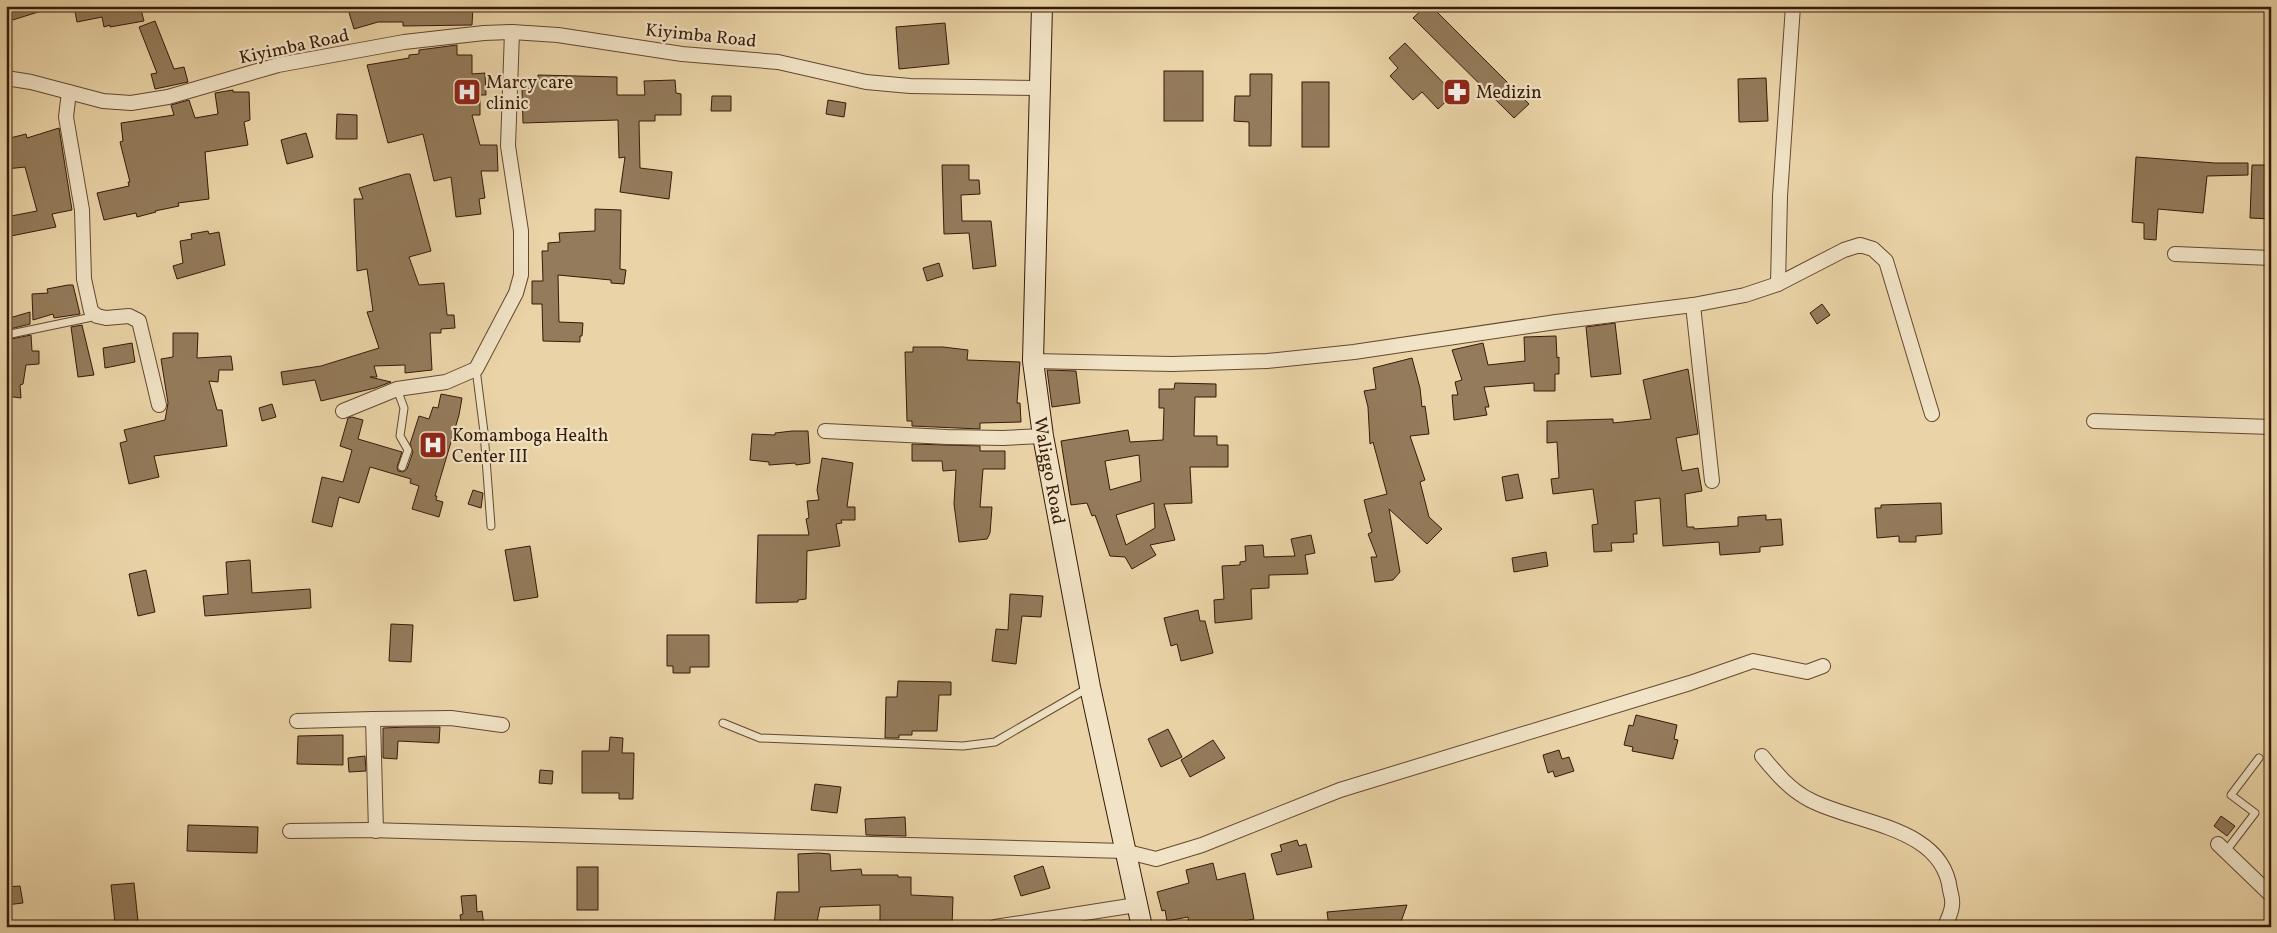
<svg xmlns="http://www.w3.org/2000/svg" width="2277" height="933" viewBox="0 0 2277 933" font-family="Vollkorn,serif">
  <rect width="100%" height="100%" fill="#ead4a7"/>
  <filter id="stains"><feTurbulence type="fractalNoise" baseFrequency=".004" numOctaves="4"/><feColorMatrix values="0 0 0 0 .2 0 0 0 0 .09 0 0 0 0 .02 0 0 0 .5 -.17"/></filter>
  <radialGradient id="worn" r=".72"><stop offset=".6" stop-color="#630" stop-opacity="0"/><stop offset="1" stop-color="#630" stop-opacity=".3"/></radialGradient>
  <!-- building -->
  <g fill="#947b5b" stroke="#361a08" fill-rule="evenodd">
    <polygon points="6,6 48,6 48,9 6,22"/>
    <polygon points="74,6 140,6 144,21 110,27 110,25 104,27 102,17 77,22"/>
    <polygon points="347,6 473,6 472,25 403,26 403,22 378,22 354,29"/>
    <polygon points="1426,6 1431,6 1529,104 1514,118 1413,18"/>
    <polygon points="155,21 174,69 184,67 188,82 155,89 151,74 157,73 139,27"/>
    <polygon points="945,23 949,64 899,69 896,27"/>
    <polygon points="1405,43 1454,94 1438,109 1422,92 1413,100 1390,76 1398,68 1389,58"/>
    <polygon points="457,45 457,55 472,55 472,74 485,73 486,95 480,95 480,115 472,115 480,145 497,145 498,171 481,171 485,198 479,199 481,214 456,217 451,177 434,181 423,134 388,143 367,65 409,58 409,55 419,54 419,50"/>
    <rect x="1164" y="71" width="39" height="50"/>
    <polygon points="1250,74 1272,74 1271,146 1249,146 1249,122 1234,121 1235,96 1250,96"/>
    <polygon points="538,75 617,77 617,95 645,95 644,81 675,80 676,93 681,94 681,115 655,115 655,121 639,121 640,168 672,172 669,199 620,192 625,157 619,158 618,120 523,123 522,90 527,90 527,78 538,78"/>
    <polygon points="1766,78 1768,121 1739,122 1738,79"/>
    <rect x="1302" y="82" width="27" height="65"/>
    <polygon points="233,90 233,92 249,92 250,120 244,122 248,145 205,152 209,199 178,203 179,206 155,211 156,212 137,217 136,213 104,220 97,193 129,186 128,182 130,182 120,142 123,141 121,123 174,115 171,105 189,100 195,118 218,114 215,93"/>
    <polygon points="712,96 731,96 731,111 711,111"/>
    <polygon points="828,100 846,103 844,117 826,114"/>
    <polygon points="337,114 357,115 357,139 336,139"/>
    <polygon points="59,128 72,210 52,214 56,227 6,237 6,217 37,211 25,167 6,169 6,139 26,134 27,138"/>
    <polygon points="306,133 313,157 287,164 281,140"/>
    <polygon points="2136,157 2215,163 2248,163 2248,175 2207,176 2203,213 2158,209 2156,240 2144,239 2144,223 2132,222"/>
    <polygon points="942,165 969,165 969,180 979,180 980,194 961,195 962,221 991,221 996,266 973,269 969,233 944,234"/>
    <polygon points="2252,165 2271,165 2271,219 2250,218"/>
    <polygon points="406,174 410,174 431,251 409,257 419,285 444,283 447,315 454,315 455,328 441,329 441,333 430,333 432,370 405,373 405,365 374,366 377,377 370,377 391,382 375,388 321,401 315,380 283,385 281,372 321,366 379,348 367,312 373,311 367,269 357,271 354,199 363,199 359,188"/>
    <polygon points="595,209 621,210 620,269 626,270 624,284 611,283 611,280 558,275 559,322 583,323 582,336 580,336 580,342 543,341 542,304 532,304 532,281 543,281 542,251 548,251 548,243 560,242 559,233 595,231"/>
    <polygon points="208,231 209,234 219,232 225,265 177,279 173,266 183,263 180,241 192,239 191,234"/>
    <polygon points="939,263 943,276 927,281 923,268"/>
    <polygon points="68,285 73,285 80,314 54,318 53,314 33,320 32,294 48,293 47,289"/>
    <polygon points="1822,304 1830,315 1817,324 1810,313"/>
    <polygon points="30,312 30,324 6,330 6,319"/>
    <polygon points="1615,323 1621,374 1591,377 1586,327"/>
    <polygon points="82,325 94,375 78,377 71,327"/>
    <polygon points="173,333 198,333 197,358 231,356 233,370 219,370 218,382 209,381 217,410 222,410 227,446 154,456 159,477 129,484 120,443 127,441 124,430 165,420 168,403 161,359 173,357"/>
    <polygon points="31,335 32,351 39,351 39,364 26,365 23,384 20,385 21,398 6,396 9,366 6,366 6,340"/>
    <polygon points="1556,336 1557,358 1559,357 1559,374 1555,374 1555,391 1534,391 1534,383 1484,387 1489,407 1485,407 1487,415 1454,420 1452,395 1458,395 1455,382 1462,380 1452,350 1483,343 1488,365 1525,361 1524,337"/>
    <polygon points="132,343 135,362 105,368 103,348"/>
    <polygon points="913,347 943,347 968,350 967,360 1020,362 1017,403 1020,403 1021,422 980,423 980,429 912,426 912,421 907,421 905,352 913,352"/>
    <polygon points="1412,358 1420,388 1422,407 1425,406 1429,434 1410,436 1425,480 1420,482 1429,517 1442,529 1427,544 1389,509 1400,572 1393,580 1375,582 1371,557 1377,557 1368,534 1372,532 1364,500 1387,494 1373,442 1370,444 1368,407 1364,391 1376,389 1373,368"/>
    <polygon points="1688,369 1698,434 1676,438 1682,471 1698,468 1702,491 1685,494 1687,527 1694,527 1694,529 1738,526 1738,517 1766,515 1766,520 1781,519 1783,545 1760,547 1760,552 1720,555 1719,542 1663,546 1660,498 1635,501 1637,534 1633,534 1634,542 1611,543 1612,551 1594,552 1592,525 1598,524 1593,489 1553,494 1551,479 1559,478 1557,442 1547,443 1547,421 1613,419 1613,423 1651,419 1643,380"/>
    <polygon points="1047,370 1076,371 1080,403 1052,407"/>
    <path d="M1175 383 1216 384V397H1195L1194 436H1217V445H1228V467H1190L1192 503 1164 504 1175 540 1150 545 1156 555 1132 569 1125 557 1110 556 1095 515 1092 516 1087 503 1071 505 1061 441 1128 430 1130 442 1163 440 1164 408H1159V389H1174ZM1139 455 1141 481 1110 490 1105 461ZM1154 503 1155 528 1126 545 1116 515Z"/>
    <polygon points="441,394 462,398 459,415 435,496 437,496 436,500 443,502 439,517 412,509 419,486 410,483 411,479 370,467 359,503 339,497 332,527 312,522 322,477 343,482 352,450 340,446 348,418 352,417 363,420 358,439 402,452 397,467 398,471 403,472 407,469 413,452 410,444 419,416 429,419 433,407 438,408"/>
    <polygon points="272,404 276,417 262,421 259,408"/>
    <polygon points="792,431 808,431 810,463 796,465 795,463 769,465 769,462 750,460 752,434 775,435 775,433"/>
    <polygon points="912,444 980,446 980,451 1005,451 1005,469 983,469 980,507 992,507 990,533 987,539 959,542 954,504 956,470 943,471 942,461 912,461"/>
    <polygon points="822,458 853,463 847,507 855,507 855,520 841,520 842,523 836,524 840,546 807,551 806,599 798,600 798,602 756,603 758,535 809,535 806,519 809,518 807,501 819,500 817,490"/>
    <polygon points="1518,474 1523,498 1506,501 1502,477"/>
    <polygon points="473,490 483,493 481,508 468,504"/>
    <polygon points="1941,503 1942,534 1916,536 1916,542 1899,542 1899,536 1877,538 1875,508 1881,508 1881,505"/>
    <polygon points="1311,535 1315,553 1305,555 1308,574 1269,575 1269,588 1251,589 1252,619 1215,623 1214,600 1224,599 1222,566 1240,565 1240,562 1246,561 1245,546 1263,545 1264,557 1295,556 1291,539"/>
    <polygon points="530,546 538,597 514,601 505,550"/>
    <polygon points="1546,552 1548,566 1514,572 1512,558"/>
    <polygon points="250,560 252,593 310,589 311,608 205,616 203,596 228,594 226,562"/>
    <polygon points="146,570 155,612 138,616 129,574"/>
    <polygon points="1010,594 1043,596 1041,617 1022,616 1016,664 992,661 996,629 1008,630"/>
    <polygon points="1198,610 1200,621 1205,621 1213,653 1181,661 1177,644 1171,646 1164,618"/>
    <polygon points="391,624 413,625 411,662 389,661"/>
    <polygon points="667,635 709,635 709,667 690,667 690,673 673,673 673,666 667,666"/>
    <polygon points="898,681 951,682 951,695 939,695 937,731 912,731 912,735 899,735 899,738 885,738 886,697 897,697"/>
    <polygon points="1636,715 1677,725 1674,739 1678,740 1673,759 1632,751 1633,747 1624,745 1629,725 1633,726"/>
    <polygon points="408,727 440,727 439,743 398,741 397,759 383,758 383,728"/>
    <polygon points="1168,729 1182,757 1161,767 1148,739"/>
    <polygon points="343,735 343,765 297,764 298,736"/>
    <polygon points="610,737 623,738 622,753 634,753 633,799 619,799 619,793 582,793 582,751 609,751"/>
    <polygon points="1213,740 1225,758 1190,777 1181,760"/>
    <polygon points="1559,750 1562,759 1569,757 1574,771 1555,777 1553,771 1548,773 1543,755"/>
    <polygon points="365,756 366,771 349,772 348,758"/>
    <polygon points="540,770 553,771 552,784 539,783"/>
    <polygon points="815,784 841,787 837,813 811,810"/>
    <polygon points="2221,816 2235,826 2227,836 2214,826"/>
    <polygon points="905,817 906,836 866,835 865,819"/>
    <polygon points="188,825 258,827 257,853 187,851"/>
    <polygon points="1297,840 1299,846 1306,844 1312,867 1277,875 1271,854 1282,851 1280,845"/>
    <polygon points="818,853 830,854 831,871 861,869 862,875 898,875 898,877 911,877 911,895 953,897 952,927 880,927 880,905 820,907 816,927 774,927 777,892 799,892 798,854"/>
    <polygon points="1213,863 1217,880 1245,873 1254,919 1214,927 1189,927 1188,917 1167,921 1165,910 1162,911 1157,892 1189,883 1186,870"/>
    <polygon points="1043,866 1050,888 1021,896 1014,876"/>
    <rect x="577" y="867" width="21" height="43"/>
    <polygon points="134,883 138,921 115,923 111,885"/>
    <polygon points="20,886 23,903 6,905 6,887"/>
    <polygon points="476,895 477,912 482,911 484,925 462,927 460,915 463,914 461,896"/>
    <polygon points="1407,905 1399,927 1329,927 1327,912"/>
  </g>
  <g fill="none" stroke-linecap="round" stroke-linejoin="round">
    <defs>
      <g id="lane">
        <polyline points="6,335 97,316"/>
        <polyline points="476,369 484,432 491,526"/>
        <polyline points="397,389 404,408 400,436 408,450 402,467"/>
        <polyline points="723,723 760,738 963,746 995,742 1088,688"/>
        <polyline points="2226,851 2255,813 2231,795 2259,758"/>
      </g>
      <g id="street">
        <polyline points="6,78 31,82 103,101 131,103 168,97 278,65 404,42 484,33 512,32 558,35 682,54 778,62 866,82 910,86 1040,88"/>
        <polyline points="69,92 66,117 82,210 84,279 91,311 97,316 106,318 129,316 139,321 159,405"/>
        <polyline points="2175,254 2271,258"/>
        <polyline points="1778,284 1780,196 1793,6"/>
        <polyline points="1693,305 1712,481"/>
        <polyline points="1033,361 1172,364 1267,361 1354,352 1556,322 1693,305 1745,295 1778,284 1844,250 1860,245 1873,249 1886,261 1932,414"/>
        <polyline points="343,411 397,389 446,382 476,369 516,293 521,275 521,231 508,146 512,32"/>
        <polyline points="2094,421 2271,427"/>
        <polyline points="825,431 947,437 1003,438 1043,436"/>
        <polyline points="297,721 373,719"/>
        <path d="M1762 756C1776 773 1790 790 1810 800 1856 824 1943 826 1950 890 1951 894 1953 900 1952 905 1952 912 1947 920 1945 927"/>
        <polyline points="290,831 369,830 1124,851 1156,859 1202,845 1340,790 1690,683 1753,661 1807,672 1823,666"/>
        <polyline points="376,831 373,719 451,718 502,725"/>
        <polyline points="2218,844 2271,895"/>
        <polyline points="995,927 1136,905"/>
      </g>
      <g id="secondary">
        <path id="s1" d="M1042 6 1033 361 1043 436 1090 687 1142 927"/>
      </g>
    </defs>
    <!-- lane casing -->
    <use href="#lane" stroke="#634830" stroke-width="9"/>
    <!-- street casing -->
    <use href="#street" stroke="#634830" stroke-width="16"/>
    <!-- secondary casing -->
    <use href="#secondary" stroke="#361a08" stroke-width="22"/>
    <!-- lane -->
    <use href="#lane" stroke="#f1e3c6" stroke-width="7"/>
    <!-- street -->
    <use href="#street" stroke="#f1e3c6" stroke-width="14"/>
    <!-- secondary -->
    <use href="#secondary" stroke="#f1e3c6" stroke-width="20"/>
  </g>
  <!-- icons -->
  <defs>
    <symbol id="hospital-square" viewBox="-11 -11 22 22"><rect x="-9" y="-9" width="18" height="18" rx="4" fill="#8f2418" stroke="#f1e3c6"/><path d="M-5-5h3v3.5h4V-5h3V5h-3V1.5h-4V5h-3Z" fill="#fff"/></symbol>
    <symbol id="pharmacy-square" viewBox="-11 -11 22 22"><rect x="-9" y="-9" width="18" height="18" rx="4" fill="#8f2418" stroke="#f1e3c6"/><path d="M-2-6h4v4h4v4h-4v4h-4v-4h-4v-4h4Z" fill="#fff"/></symbol>
  </defs>
  <g fill-rule="evenodd">
    <use href="#hospital-square" x="451" y="76" width="32" height="32"/>
    <use href="#pharmacy-square" x="1441" y="76" width="32" height="32"/>
    <use href="#hospital-square" x="417" y="429" width="32" height="32"/>
  </g>
  <g text-anchor="middle" stroke-width="4.5" stroke-linejoin="round" paint-order="stroke">
    <!-- street labels -->
    <g font-size="18" fill="#361a08" stroke="#f1e3c6">
      <text transform="translate(701 35) rotate(6)" y="6">Kiyimba Road</text>
      <text transform="translate(294 46) rotate(-12)" y="6">Kiyimba Road</text>
      <text dy="6" stroke="none"><textPath href="#s1" startOffset="466">Waliggo Road</textPath></text>
    </g>
    <!-- poi labels -->
    <g font-size="18" fill="#361a08" stroke="#f1e3c6" text-anchor="start">
      <text x="486" y="88">Marcy care<tspan x="486" dy="21">clinic</tspan></text>
      <text x="1476" y="98">Medizin</text>
      <text x="452" y="441">Komamboga Health<tspan x="452" dy="21">Center III</tspan></text>
    </g>
  </g>
  <!-- margin -->
  <rect width="2277" height="933" fill="none" stroke="#ead4a7" stroke-width="25"/>
  <rect x="8" y="8" width="2262" height="918" fill="none" stroke="#361a08" stroke-width="2.5"/>
  <rect x="12" y="12" width="2252" height="908" fill="none" stroke="#361a08"/>
  <rect width="100%" height="100%" filter="url(#stains)"/>
  <rect width="100%" height="100%" fill="url(#worn)"/>
</svg>
